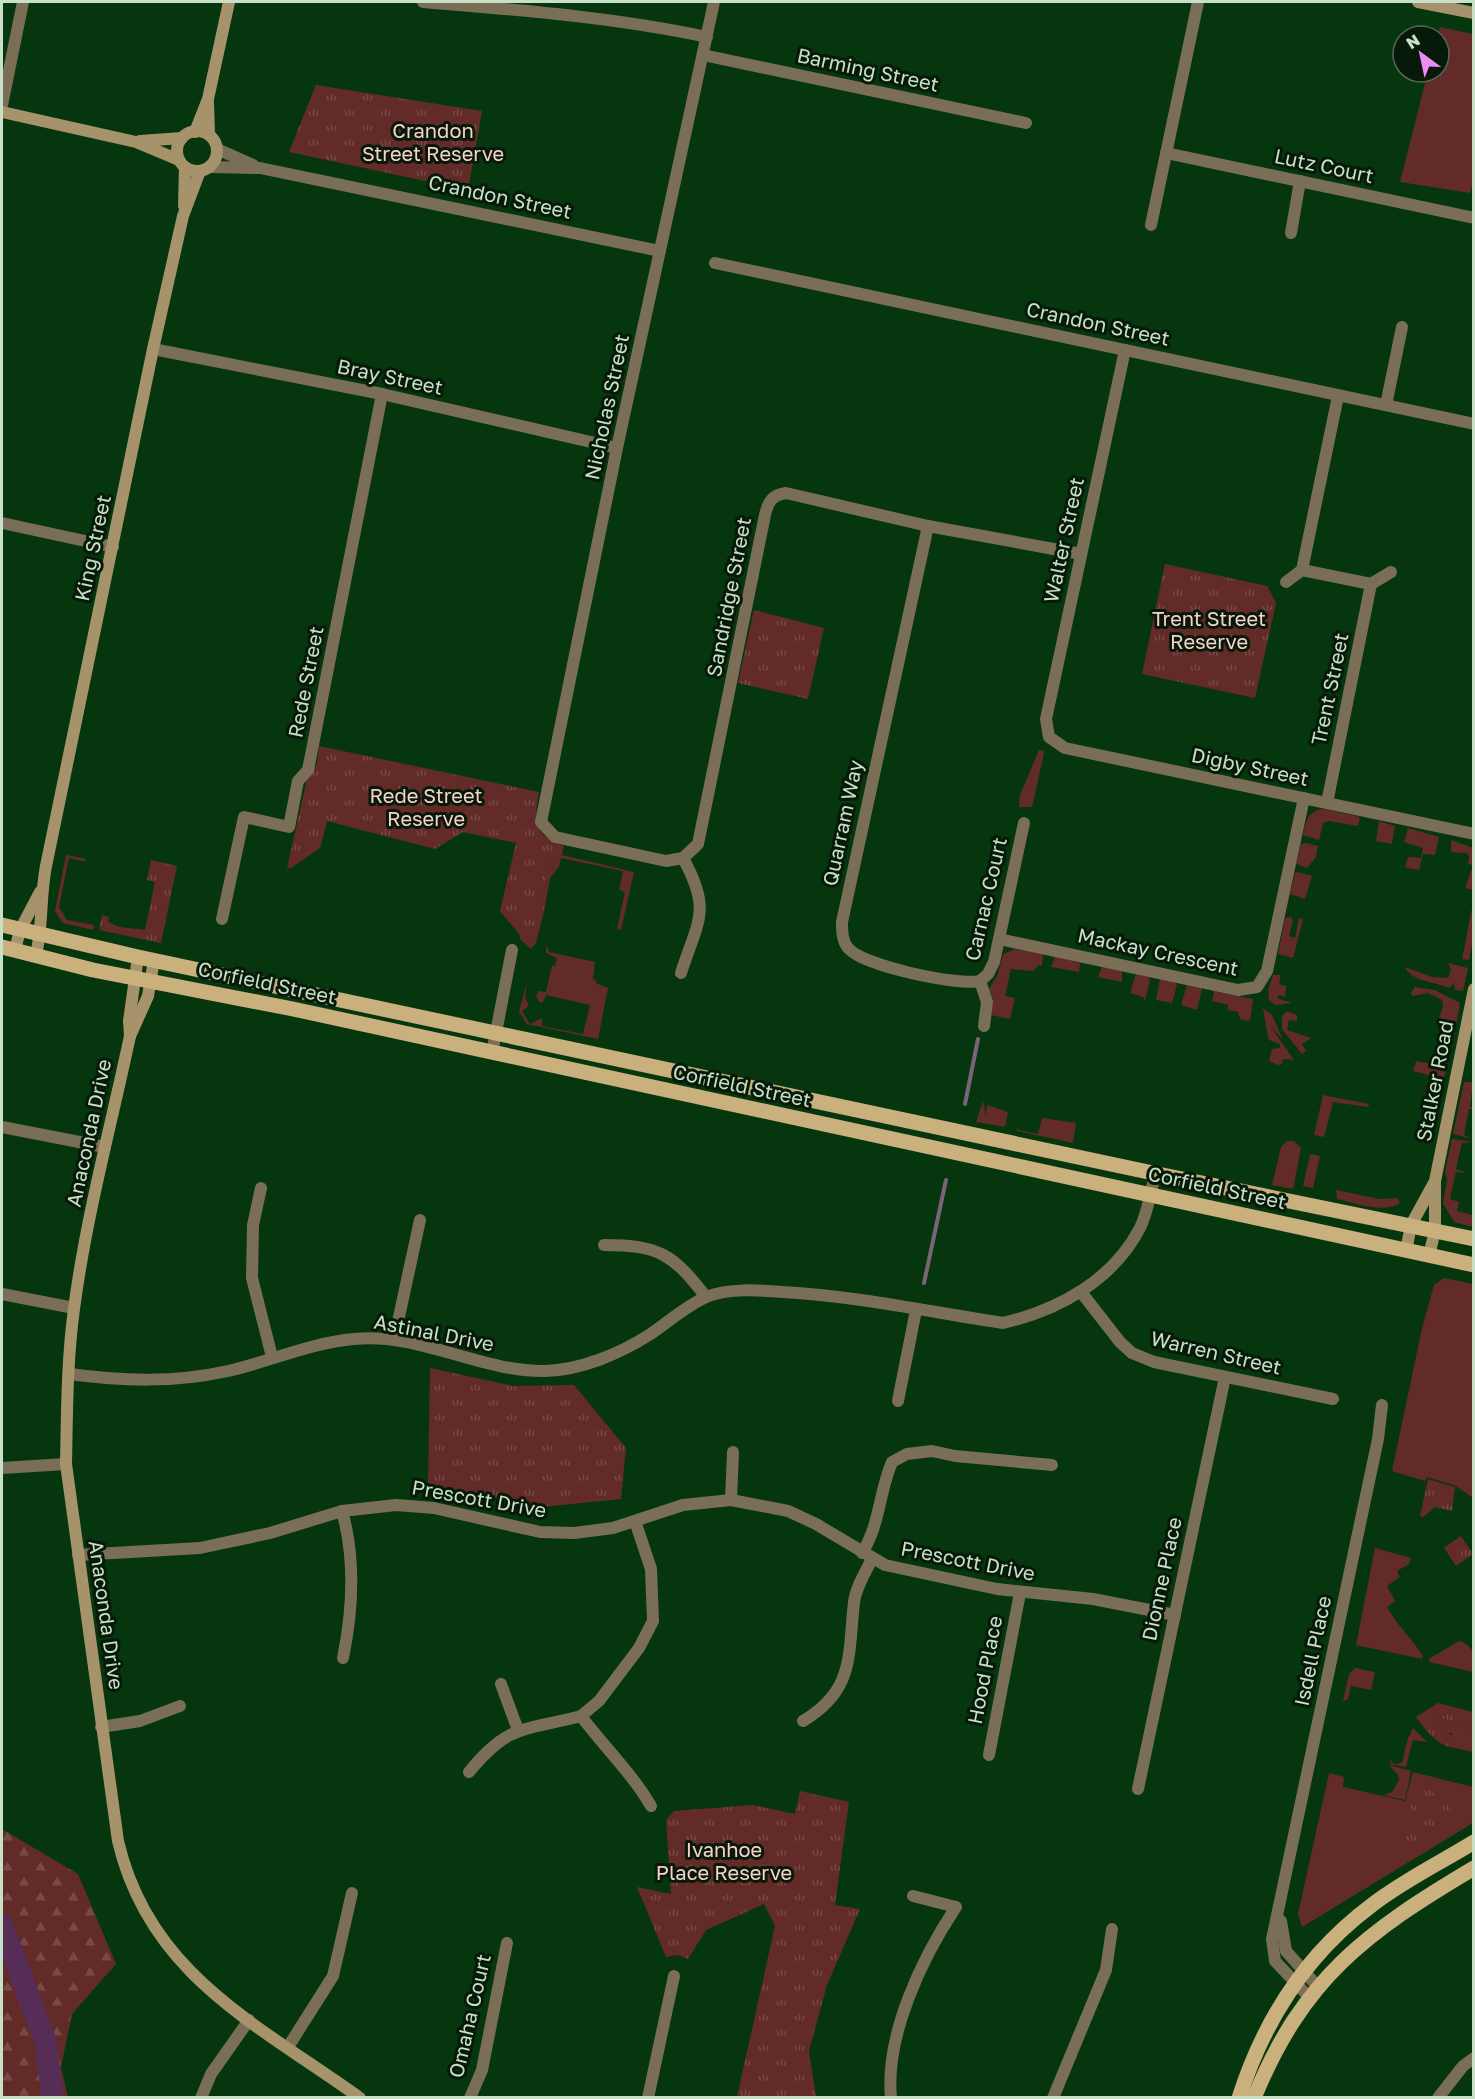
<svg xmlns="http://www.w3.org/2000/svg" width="1475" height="2099" viewBox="0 0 1475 2099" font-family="'Golos Text',sans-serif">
  <defs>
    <pattern id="forest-firs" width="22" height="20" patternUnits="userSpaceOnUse" patternTransform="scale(1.5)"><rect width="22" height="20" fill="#622b28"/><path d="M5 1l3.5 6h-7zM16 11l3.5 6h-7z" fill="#774946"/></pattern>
    <pattern id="park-tufts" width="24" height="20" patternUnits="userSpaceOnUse" patternTransform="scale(1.5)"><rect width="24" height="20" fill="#622b28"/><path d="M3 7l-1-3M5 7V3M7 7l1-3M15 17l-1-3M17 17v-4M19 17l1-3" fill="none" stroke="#774946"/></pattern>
  </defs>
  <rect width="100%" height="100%" fill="#06360d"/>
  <!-- green -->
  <g fill="#622b28">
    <polygon points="1440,27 1473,34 1474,180 1470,193 1400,182 1428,72 1439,72 1437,36"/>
    <polygon points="1039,750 1044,751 1043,758 1032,807 1019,807 1020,795"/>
    <path d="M1324 809 1360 817 1358 826 1329 821 1323 823 1319 840 1303 835C1306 821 1308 810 1324 809Z"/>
    <polygon points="1379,821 1395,826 1392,844 1376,841"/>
    <polygon points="1408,828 1439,837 1435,855 1423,854 1419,870 1405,867 1408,857 1421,858 1423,848 1404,842"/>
    <polygon points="1451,840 1473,848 1473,890 1465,888 1473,865 1468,864 1469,856 1467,853 1451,852"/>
    <polygon points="1307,843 1318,846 1316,857 1307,868 1296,864 1301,844"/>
    <polygon points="66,855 83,858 87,862 69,858 59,907 67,920 94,925 93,930 63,923 55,911"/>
    <polygon points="562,855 634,872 621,930 617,929 625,892 619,890 623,871 561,858 559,867 550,878 545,907 541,906 550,864"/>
    <polygon points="1298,872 1312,876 1305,899 1290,894 1295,873"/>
    <polygon points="1473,903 1473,940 1469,960 1462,959"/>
    <polygon points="1291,917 1293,920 1289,936 1295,938 1299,918 1303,919 1293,958 1278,954 1285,918"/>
    <polygon points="546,944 549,952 595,962 593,979 596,980 596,983 608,988 598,1039 527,1024 519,1012 527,981 525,997 529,1006 522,1011 530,1024 542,1018 542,1026 583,1034 590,1005 546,995 543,1002 540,1003 536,996 539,991 546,992 552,966 555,966 557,958 546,953"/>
    <polygon points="1015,949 1043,954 1042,966 1038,965 1034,971 1011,969 1005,996 1015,998 1010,1019 991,1015 993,999 989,989 998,974 1003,954"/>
    <polygon points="1055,956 1080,963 1079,972 1051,967"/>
    <path d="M1448 963 1468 968 1463 991 1455 990 1454 983 1449 988C1436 982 1410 981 1405 967L1432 977 1448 978 1451 970Z"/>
    <polygon points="1102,967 1122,971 1122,982 1098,977"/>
    <polygon points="1136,974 1148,977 1150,980 1145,1001 1143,997 1130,993"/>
    <polygon points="1273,975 1281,975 1279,984 1286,986 1285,997 1279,995 1277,998 1292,1003 1275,1005 1269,1000 1268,990"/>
    <polygon points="1160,979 1174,982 1177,985 1172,1003 1156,1000"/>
    <polygon points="1187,985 1202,988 1197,1010 1181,1005"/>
    <polygon points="1415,987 1435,990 1460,1003 1456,1025 1438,1022 1443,1007 1442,1000 1428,993 1412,996 1411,993"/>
    <polygon points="1214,991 1253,999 1250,1021 1240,1019 1238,1012 1228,1010 1228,1005 1212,1001"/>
    <polygon points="1263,1008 1272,1015 1283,1040 1269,1024 1294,1060 1283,1059 1282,1064 1278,1065 1269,1061 1272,1049 1280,1048 1280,1044 1271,1041 1268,1037"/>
    <polygon points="1287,1011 1297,1015 1297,1021 1289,1020 1287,1030 1311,1038 1302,1044 1306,1051 1302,1054 1282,1029 1282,1016"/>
    <polygon points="1439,1049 1450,1051 1436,1117 1426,1114 1436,1077 1413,1071 1416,1061 1432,1064 1435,1050"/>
    <polygon points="1464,1082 1473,1082 1470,1106 1473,1109 1469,1109 1464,1135 1473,1139 1453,1134"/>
    <polygon points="1323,1095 1369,1104 1368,1107 1333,1102 1324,1137 1314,1135"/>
    <polygon points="983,1101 986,1116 987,1105 1008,1112 1005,1127 976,1122"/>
    <polygon points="1042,1118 1076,1123 1073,1143 1017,1131 1017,1127 1019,1130 1038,1134"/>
    <polygon points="1452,1139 1473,1142 1462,1143 1456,1169 1466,1173 1456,1172 1450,1199 1459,1202 1457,1211 1473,1215 1473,1227 1454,1222 1443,1203 1447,1180 1445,1171"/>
    <polygon points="1287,1141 1294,1141 1301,1148 1293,1189 1272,1185 1281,1147"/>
    <polygon points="1310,1154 1320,1156 1313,1188 1303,1186"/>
    <path d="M1336 1190 1379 1199 1398 1198 1400 1203C1383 1214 1356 1203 1337 1199Z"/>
    <polygon points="1444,1278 1473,1284 1473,1498 1456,1486 1427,1477 1425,1481 1392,1471 1422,1328 1434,1285"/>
    <path d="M1375 1548 1411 1558 1409 1564 1397 1571 1400 1577 1387 1586 1395 1601 1387 1607C1398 1627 1410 1636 1423 1656L1422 1659 1356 1645Z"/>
    <path d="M1459 1641C1475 1646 1474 1656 1473 1672L1429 1662 1430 1658Z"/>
    <polygon points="1355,1668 1375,1672 1371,1690 1351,1686 1348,1699 1343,1701 1349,1674"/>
    <polygon points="1439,1717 1473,1729 1473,1752 1450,1747 1453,1743 1452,1733 1446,1733 1438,1722"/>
    <polygon points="1413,1728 1427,1742 1413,1740 1406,1767 1390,1764 1391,1760 1394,1764 1402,1763 1408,1738"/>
    <polygon points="1389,1765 1411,1771 1405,1800 1383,1795 1392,1792 1399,1780 1398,1775"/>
    <polygon points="1413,1772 1473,1787 1473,1823 1302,1927 1298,1914 1329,1773 1344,1777 1343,1787 1405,1801"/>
  </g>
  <!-- forest -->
  <polygon fill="url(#forest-firs)" points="2,1829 78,1874 116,1964 72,2014 61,2067 68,2097 2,2097"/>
  <!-- park -->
  <g fill="url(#park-tufts)">
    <polygon points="316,85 482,111 468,190 289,152"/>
    <polygon points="1165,564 1267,586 1276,603 1255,698 1142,674"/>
    <polygon points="754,610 824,628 808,699 738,683"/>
    <path d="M319 746 539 792C534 820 533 836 564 846L562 855 550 864 541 906 545 907 536 943 531 949 520 939V935L500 911 516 843 463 832 435 849 327 821 320 848 291 868H287L307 779 317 764Z"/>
    <polygon points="151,860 177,866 161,943 99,930 102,915 109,917 108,922 119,927 145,930 155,882 147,880"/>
    <polygon points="430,1368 513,1386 574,1385 626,1448 621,1499 542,1507 428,1485"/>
    <polygon points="1428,1479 1455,1487 1452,1511 1435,1507 1423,1517 1420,1516"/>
    <polygon points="1461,1536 1473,1554 1456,1566 1444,1548"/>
    <path d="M1438 1703 1473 1712V1729L1439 1717 1438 1722 1446 1732 1456 1737 1450 1747C1436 1744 1424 1728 1416 1717Z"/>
    <polygon points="1422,1784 1449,1805 1455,1817 1448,1833 1409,1856 1399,1852 1402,1834 1409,1830 1413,1813 1409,1803"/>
    <polygon points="800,1791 849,1802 835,1905 860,1909 827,1985 809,2051 816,2097 737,2097 775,1926 764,1904 706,1930 688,1959 678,1955 666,1957 637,1887 671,1894 666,1820 674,1811 753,1805 795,1814"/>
  </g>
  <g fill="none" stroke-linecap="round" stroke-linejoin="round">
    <!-- stream -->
    <g stroke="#786379" stroke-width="4">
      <polyline points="965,1104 978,1039"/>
      <polyline points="924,1283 946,1180"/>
    </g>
    <!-- river -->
    <polyline stroke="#552d57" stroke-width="22" points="2,1925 45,2040 53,2098"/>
    <!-- minor -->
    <g stroke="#7a6e56" stroke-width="12">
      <path d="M423 2C518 10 613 17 707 37"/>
      <path d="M714 2 617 448 541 822 555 837 666 861 683 858 698 844 765 515C768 502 772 495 786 493L928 526 1081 554"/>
      <polyline points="703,55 1026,123"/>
      <polyline points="2,105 23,2"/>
      <polyline points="217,149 253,165"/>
      <polyline points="1166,153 1474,218"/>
      <polyline points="210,167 260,168 660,251"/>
      <polyline points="1151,225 1198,2"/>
      <polyline points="1291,233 1300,181"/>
      <polyline points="715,263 1474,424"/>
      <polyline points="153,349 382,394 617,448"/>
      <polyline points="1125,350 1046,719 1049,737 1065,748 1474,834"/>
      <polyline points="1386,405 1402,327"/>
      <polyline points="2,523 113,547"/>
      <path d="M928 526 842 922C842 931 842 942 849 949 865 966 957 986 980 981L987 1002 984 1026"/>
      <polyline points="1286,582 1302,570"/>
      <polyline points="1371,584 1391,572"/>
      <polyline points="1327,803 1371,584 1302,570 1338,396"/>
      <polyline points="222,919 244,817 289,827 298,781 308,770 382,394"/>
      <polyline points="999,939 1238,990 1257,987 1267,971 1304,798"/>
      <path d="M681 973C698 920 712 911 683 858"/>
      <polyline points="980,981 988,974 994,962 1024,823"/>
      <polyline points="492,1053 512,950"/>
      <polyline points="2,1127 105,1147"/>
      <polyline points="261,1188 253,1225 252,1278 272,1357"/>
      <path d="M604 1245C659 1245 673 1254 706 1297"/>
      <polyline points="1081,1292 1120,1342 1132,1353 1154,1362 1333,1399"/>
      <polyline points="2,1294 74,1308"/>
      <polyline points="394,1340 420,1220"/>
      <path d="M69 1374C122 1381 174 1383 228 1371 271 1361 310 1343 354 1339 419 1332 480 1372 545 1371 581 1370 619 1354 649 1335 667 1323 686 1306 706 1297 729 1288 758 1290 783 1292 857 1296 930 1312 1003 1323 1059 1310 1113 1280 1140 1228 1148 1211 1151 1191 1155 1174"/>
      <polyline points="898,1401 916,1310"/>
      <polyline points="2,1468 66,1464"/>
      <polyline points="731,1500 733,1452"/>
      <path d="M342 1511C356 1560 353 1609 343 1658"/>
      <path d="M635 1521 651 1569 653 1621 639 1648 599 1701 581 1716C605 1748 631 1772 651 1806"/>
      <path d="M862 1553C880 1525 879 1492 892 1462L907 1454 932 1451 955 1456 1052 1465"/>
      <polyline points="78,1555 200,1548 270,1533 342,1511 396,1505 434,1508 540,1532 574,1533 613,1528 683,1505 731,1500 788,1511 816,1524 885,1565 997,1589 1093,1599 1175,1615"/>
      <polyline points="501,1684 518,1730"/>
      <path d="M803 1721C855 1690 848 1655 854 1602 856 1587 865 1573 872 1559"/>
      <polyline points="101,1727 140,1721 180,1706"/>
      <polyline points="989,1755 1020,1593"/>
      <path d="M469 1772C509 1723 524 1731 581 1716"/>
      <polyline points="1138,1789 1225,1377"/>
      <polyline points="1281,1921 1286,1951 1317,1986"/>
      <polyline points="1309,1997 1275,1961 1272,1939 1378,1439 1382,1405"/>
      <polyline points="288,2047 333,1976 352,1893"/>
      <polyline points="201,2098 211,2074 249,2020"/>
      <polyline points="470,2098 482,2070 507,1943"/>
      <polyline points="648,2098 674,1976"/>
      <path d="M891 2098C885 2035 922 1958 956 1907L913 1896"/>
      <polyline points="1053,2098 1106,1970 1112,1929"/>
      <polyline points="1438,2098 1463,2066 1474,2058"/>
    </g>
    <!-- secondary -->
    <g stroke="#a6936c" stroke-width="12">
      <polyline points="1418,2 1474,13"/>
      <polyline points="208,103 209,135"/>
      <polyline points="2,112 136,142 179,160"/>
      <circle cx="197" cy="151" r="20"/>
      <polyline points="195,132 208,99 229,2"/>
      <polyline points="140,141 182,138"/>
      <polyline points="184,206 185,167"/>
      <polyline points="15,950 20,930 40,892"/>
      <path d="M36 955C43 925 40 896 46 866L153 349 183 216 200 171"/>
      <path d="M138 957 129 1021 130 1036C111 1126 86 1217 74 1309 67 1360 67 1412 66 1464L118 1841C149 1974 257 2024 360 2098"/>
      <polyline points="130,1036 148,996 154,960"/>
      <polyline points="1406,1251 1411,1225 1434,1183"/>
      <polyline points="1429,1256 1435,1230 1435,1181 1474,989"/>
    </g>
    <!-- primary -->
    <g stroke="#c9b07d" stroke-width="15">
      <polyline points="2,925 138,957 1153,1173 1474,1239"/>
      <polyline points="2,947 93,970 293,1009 1474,1265"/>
      <path d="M1239 2098C1264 2020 1306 1954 1372 1905 1403 1881 1440 1863 1474 1842"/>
      <path d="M1254 2098C1303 1978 1366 1932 1474 1868"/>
    </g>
  </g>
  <g text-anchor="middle" stroke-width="6" stroke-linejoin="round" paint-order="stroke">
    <!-- street labels -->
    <g font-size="20" fill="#c8e0c8" stroke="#071908">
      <text transform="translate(868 70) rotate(12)" y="7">Barming Street</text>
      <text transform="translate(1324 166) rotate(12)" y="7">Lutz Court</text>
      <text transform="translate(500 197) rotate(12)" y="7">Crandon Street</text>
      <text transform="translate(1098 324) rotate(12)" y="7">Crandon Street</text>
      <text transform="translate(390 377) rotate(12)" y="7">Bray Street</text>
      <text transform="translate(607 407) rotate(-78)" y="7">Nicholas Street</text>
      <text transform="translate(1064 540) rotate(-78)" y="7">Walter Street</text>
      <text transform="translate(93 548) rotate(-78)" y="7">King Street</text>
      <text transform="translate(729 597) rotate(-79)" y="7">Sandridge Street</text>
      <text transform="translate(306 682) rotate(-79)" y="7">Rede Street</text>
      <text transform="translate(1330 689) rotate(-78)" y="7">Trent Street</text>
      <text transform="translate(1250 767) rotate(12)" y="7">Digby Street</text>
      <text transform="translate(843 823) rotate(-78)" y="7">Quarram Way</text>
      <text transform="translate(986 899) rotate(-77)" y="7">Carnac Court</text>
      <text transform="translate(1158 952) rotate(12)" y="7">Mackay Crescent</text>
      <text transform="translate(267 983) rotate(12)" y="7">Corfield Street</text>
      <text transform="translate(1435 1081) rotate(-79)" y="7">Stalker Road</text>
      <text transform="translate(742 1086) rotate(12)" y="7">Corfield Street</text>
      <text transform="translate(89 1133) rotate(-78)" y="7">Anaconda Drive</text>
      <text transform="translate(1217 1188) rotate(12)" y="7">Corfield Street</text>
      <text transform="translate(434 1333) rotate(11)" y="7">Astinal Drive</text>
      <text transform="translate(1216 1353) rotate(13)" y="7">Warren Street</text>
      <text transform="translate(479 1499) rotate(10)" y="7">Prescott Drive</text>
      <text transform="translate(968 1561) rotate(11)" y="7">Prescott Drive</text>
      <text transform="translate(1162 1579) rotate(-78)" y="7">Dionne Place</text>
      <text transform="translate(106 1615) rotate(82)" y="7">Anaconda Drive</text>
      <text transform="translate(1313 1651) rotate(-78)" y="7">Isdell Place</text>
      <text transform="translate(985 1670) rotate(-79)" y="7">Hood Place</text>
      <text transform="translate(470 2016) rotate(-77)" y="7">Omaha Court</text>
    </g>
    <!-- park labels -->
    <g font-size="20" fill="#f9d1cc" stroke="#071908">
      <text x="433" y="138">Crandon<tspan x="433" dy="23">Street Reserve</tspan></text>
      <text x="1209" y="626">Trent Street<tspan x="1209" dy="23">Reserve</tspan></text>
      <text x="426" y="803">Rede Street<tspan x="426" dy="23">Reserve</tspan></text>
      <text x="724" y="1857">Ivanhoe<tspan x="724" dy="23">Place Reserve</tspan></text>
    </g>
  </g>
  <!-- border -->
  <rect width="1475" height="2099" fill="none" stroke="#c8e0c8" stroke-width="6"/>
  <!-- north arrow -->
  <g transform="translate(1421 54) rotate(327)"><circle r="28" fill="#071908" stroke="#546955" stroke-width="1.5"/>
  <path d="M0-4.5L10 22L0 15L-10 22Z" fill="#f08bf6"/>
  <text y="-9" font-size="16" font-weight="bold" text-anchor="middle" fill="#c8e0c8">N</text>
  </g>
</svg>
